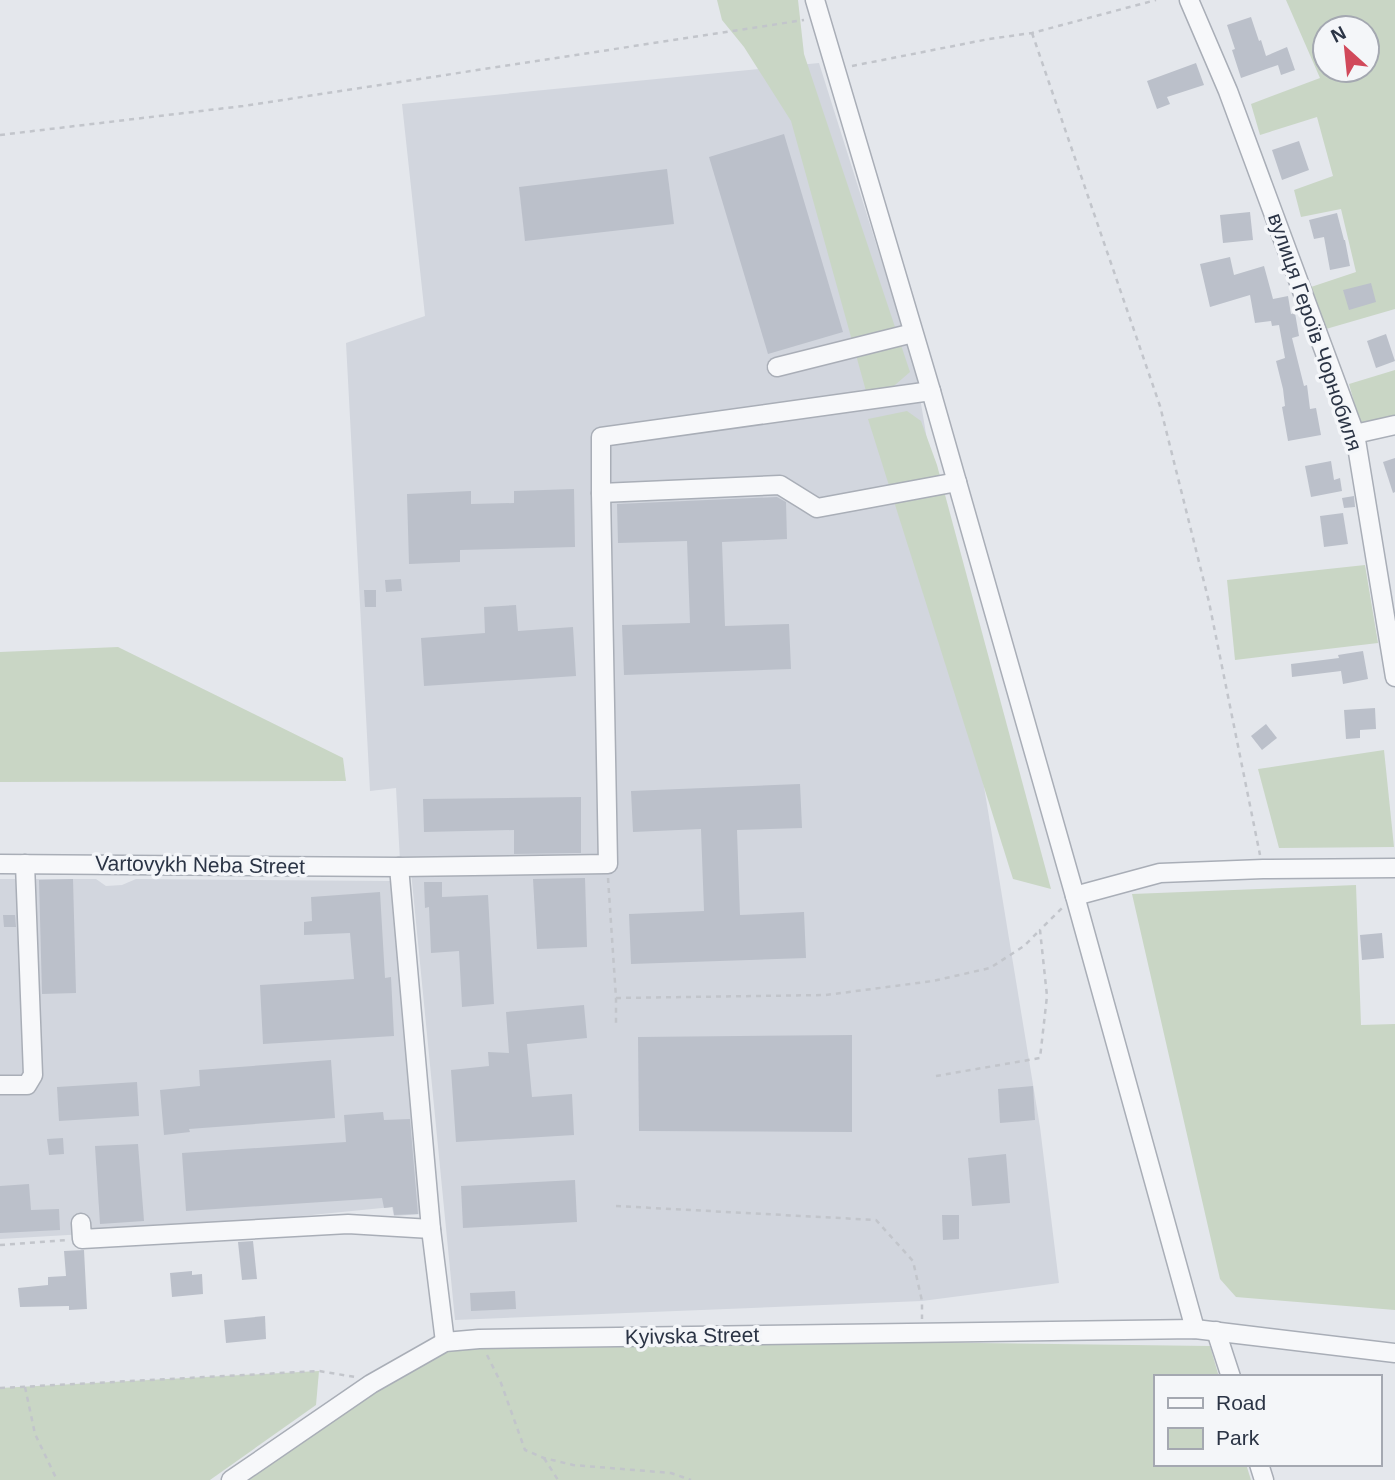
<svg xmlns="http://www.w3.org/2000/svg" width="1395" height="1480" viewBox="0 0 1395 1480" font-family="Arial,sans-serif">
  <rect width="100%" height="100%" fill="#e4e7ec"/>
  <!-- built -->
  <g fill="#d2d6de">
    <polygon points="819,63 915,367 1040,1127 1059,1283 922,1301 455,1320 410,861 400,861 396,788 370,791 346,343 425,316 402,104"/>
    <polygon points="0,879 96,879 106,886 122,885 136,879 391,881 422,1214 394,1216 392,1207 170,1229 0,1239"/>
  </g>
  <!-- green -->
  <g fill="#c9d6c5" fill-rule="evenodd">
    <polygon points="717,0 798,0 804,54 910,372 888,391 866,391 791,121 744,47 722,20"/>
    <path d="M1286 0H1395V309L1326 329 1311 287 1356 272 1341 209 1301 217 1294 190 1333 176 1317 117 1260 135 1251 104 1320 78ZM1325 28H1367V70H1325Z"/>
    <polygon points="1395,370 1395,418 1361,427 1349,384"/>
    <polygon points="907,411 921,421 937,465 1051,889 1013,879 868,419"/>
    <polygon points="1365,565 1378,643 1235,660 1227,580"/>
    <polygon points="118,647 343,758 346,781 0,782 0,652"/>
    <polygon points="1384,750 1394,847 1279,848 1258,769"/>
    <polygon points="1356,885 1361,1025 1395,1024 1395,1310 1236,1297 1220,1279 1132,894"/>
    <polygon points="503,1337 1210,1346 1219,1377 1155,1377 1155,1464 1246,1464 1251,1480 233,1480 445,1342"/>
    <polygon points="319,1371 316,1405 210,1480 0,1480 0,1388"/>
  </g>
  <!-- building -->
  <g fill="#bbc0ca">
    <polygon points="1251,17 1259,41 1261,40 1266,56 1287,47 1295,70 1281,75 1278,65 1241,78 1232,50 1235,49 1227,25"/>
    <polygon points="1196,63 1204,85 1167,97 1170,104 1157,109 1147,81"/>
    <polygon points="784,134 843,332 768,354 709,157"/>
    <polygon points="1299,141 1309,170 1282,180 1272,150"/>
    <polygon points="667,169 674,224 525,241 519,187"/>
    <polygon points="1250,212 1253,240 1223,243 1220,215"/>
    <polygon points="1337,213 1344,240 1345,240 1350,266 1330,270 1324,237 1314,239 1309,220"/>
    <polygon points="1230,257 1234,275 1264,266 1273,299 1288,296 1291,314 1295,313 1299,336 1292,338 1304,386 1307,385 1310,409 1316,408 1321,435 1288,441 1282,407 1285,406 1283,389 1276,361 1285,358 1279,325 1272,326 1271,321 1255,323 1250,295 1210,307 1200,264"/>
    <polygon points="1371,283 1376,302 1349,310 1343,290"/>
    <polygon points="1386,334 1395,361 1376,368 1367,341"/>
    <polygon points="1395,458 1395,492 1393,493 1383,462"/>
    <polygon points="1331,461 1334,480 1340,478 1342,491 1311,497 1305,466"/>
    <polygon points="574,489 575,547 460,550 460,562 409,564 407,494 471,491 471,504 514,503 514,491"/>
    <polygon points="1354,496 1355,507 1344,508 1342,498"/>
    <polygon points="777,497 786,502 787,539 722,542 725,626 789,624 791,669 624,675 622,625 690,623 687,541 618,543 617,504"/>
    <polygon points="1343,513 1348,544 1324,547 1320,516"/>
    <polygon points="401,579 402,591 386,592 385,580"/>
    <polygon points="364,590 376,590 376,607 365,607"/>
    <polygon points="516,605 518,631 573,627 576,676 424,686 421,638 485,633 484,607"/>
    <polygon points="1363,651 1368,679 1343,684 1341,671 1292,677 1291,664 1339,658 1338,655"/>
    <polygon points="1375,708 1376,729 1360,730 1360,738 1346,739 1344,710"/>
    <polygon points="1266,724 1277,738 1262,750 1251,736"/>
    <polygon points="800,784 802,828 737,830 740,915 804,912 806,958 631,964 629,914 704,911 701,829 633,832 631,791"/>
    <polygon points="581,797 581,853 514,854 514,830 424,832 423,799"/>
    <polygon points="585,878 587,947 537,949 533,879"/>
    <polygon points="73,879 76,993 42,994 39,880"/>
    <polygon points="424,882 442,882 442,897 488,895 494,1004 462,1007 459,951 431,953 429,907 425,908"/>
    <polygon points="380,892 385,978 391,977 394,1036 263,1044 260,985 354,979 350,933 304,935 304,922 312,921 311,897"/>
    <polygon points="3,915 15,915 16,927 4,927"/>
    <polygon points="1382,933 1384,958 1362,960 1360,935"/>
    <polygon points="584,1005 587,1038 527,1044 532,1097 572,1094 574,1135 456,1142 451,1070 489,1066 488,1052 509,1053 506,1012"/>
    <polygon points="852,1035 852,1132 639,1131 638,1037"/>
    <polygon points="331,1060 335,1118 189,1129 190,1132 164,1135 160,1090 200,1086 199,1070"/>
    <polygon points="137,1082 139,1116 59,1121 57,1087"/>
    <polygon points="1033,1086 1035,1120 1000,1123 998,1089"/>
    <polygon points="383,1112 384,1120 410,1119 418,1214 394,1215 393,1207 384,1208 382,1198 186,1211 182,1153 346,1142 344,1115"/>
    <polygon points="63,1138 64,1154 49,1155 47,1139"/>
    <polygon points="138,1144 144,1221 100,1224 95,1146"/>
    <polygon points="1006,1154 1010,1203 972,1206 968,1158"/>
    <polygon points="575,1180 577,1222 463,1228 461,1186"/>
    <polygon points="29,1184 31,1210 59,1209 60,1230 0,1233 0,1186"/>
    <polygon points="942,1215 959,1215 959,1239 943,1240"/>
    <polygon points="253,1241 257,1279 242,1280 238,1242"/>
    <polygon points="84,1250 87,1309 69,1310 69,1306 20,1307 18,1288 48,1285 48,1277 66,1276 64,1251"/>
    <polygon points="192,1271 192,1275 202,1274 203,1294 172,1297 170,1273"/>
    <polygon points="515,1291 516,1309 471,1311 470,1293"/>
    <polygon points="265,1316 266,1339 226,1343 224,1320"/>
  </g>
  <g fill="none" stroke-linecap="round" stroke-linejoin="round">
    <defs>
      <g id="minor">
        <polyline points="815,0 931,391 1075,896 1195,1329"/>
        <polyline points="1189,0 1228,91 1355,434 1395,677"/>
        <polyline points="777,367 913,333"/>
        <polyline points="1355,434 1395,425"/>
        <polyline points="601,493 780,485 817,508 957,482"/>
        <polyline points="0,864 399,867 608,864 601,493 601,437 931,391"/>
        <polyline points="399,867 431,1229 445,1342"/>
        <polyline points="1075,896 1160,873 1263,869 1395,868"/>
        <polyline points="0,1085 27,1085 33,1075 25,864"/>
        <polyline points="81,1223 82,1239 348,1224 431,1229"/>
        <polyline points="1216,1331 1231,1377"/>
        <polyline points="1259,1464 1264,1480"/>
        <polyline points="231,1480 371,1384 445,1342 479,1339 1195,1329 1395,1353"/>
      </g>
    </defs>
    <!-- minor casing -->
    <use href="#minor" stroke="#a9aeb7" stroke-width="21"/>
    <!-- path -->
    <g stroke="#c2c5cb" stroke-width="2.5" stroke-dasharray="5 5" stroke-linecap="butt">
      <polyline points="1032,33 1160,406 1209,602 1260,855"/>
      <polyline points="852,66 989,39 1032,33 1156,0"/>
      <polyline points="0,135 243,106 804,20"/>
      <polyline points="608,878 616,998 616,1025"/>
      <polyline points="616,998 826,995 933,981 990,968 1024,946 1040,930"/>
      <polyline points="936,1076 1040,1058 1047,996 1040,930 1062,908"/>
      <polyline points="616,1206 876,1220 913,1261 922,1301 922,1319"/>
      <polyline points="0,1245 68,1240"/>
      <polyline points="487,1355 501,1383 525,1450 544,1458 573,1465 671,1473 691,1480"/>
      <polyline points="25,1387 35,1434 57,1480"/>
      <polyline points="0,1388 319,1371 355,1377"/>
      <polyline points="544,1458 558,1480"/>
    </g>
    <!-- minor -->
    <use href="#minor" stroke="#f7f8fa" stroke-width="18"/>
  </g>
  <g text-anchor="middle" stroke-width="7" stroke-linejoin="round" paint-order="stroke">
    <!-- street labels -->
    <g font-size="21" fill="#2b3445" stroke="#f4f6f9">
      <text transform="translate(1315 332) rotate(71)" y="7">вулиця Героїв Чорнобиля</text>
      <text transform="translate(200 865) rotate(1)" y="7">Vartovykh Neba Street</text>
      <text transform="translate(692 1336) rotate(-1)" y="7">Kyivska Street</text>
    </g>
  </g>
  <!-- legend -->
  <rect x="1154" y="1375" width="228" height="91" fill="#f4f6f9" stroke="#a4a8b1" stroke-width="2"/>
  <rect x="1168" y="1398" width="35" height="10" fill="#f7f8fa" stroke="#a4a8b1" stroke-width="2"/>
  <text x="1216" y="1410" font-size="21" fill="#2b3445">Road</text>
  <rect x="1168" y="1428" width="35" height="21" fill="#c9d6c5" stroke="#a4a8b1" stroke-width="2"/>
  <text x="1216" y="1445" font-size="21" fill="#2b3445">Park</text>
  <!-- north arrow -->
  <g transform="translate(1346 49) rotate(333)"><circle r="33" fill="#f4f6f9" stroke="#a4a8b1" stroke-width="2"/>
  <path d="M0-5L12 26L0 18L-12 26Z" fill="#d1495b"/>
  <text y="-10" font-size="19" font-weight="bold" text-anchor="middle" fill="#2b3445">N</text>
  </g>
</svg>
